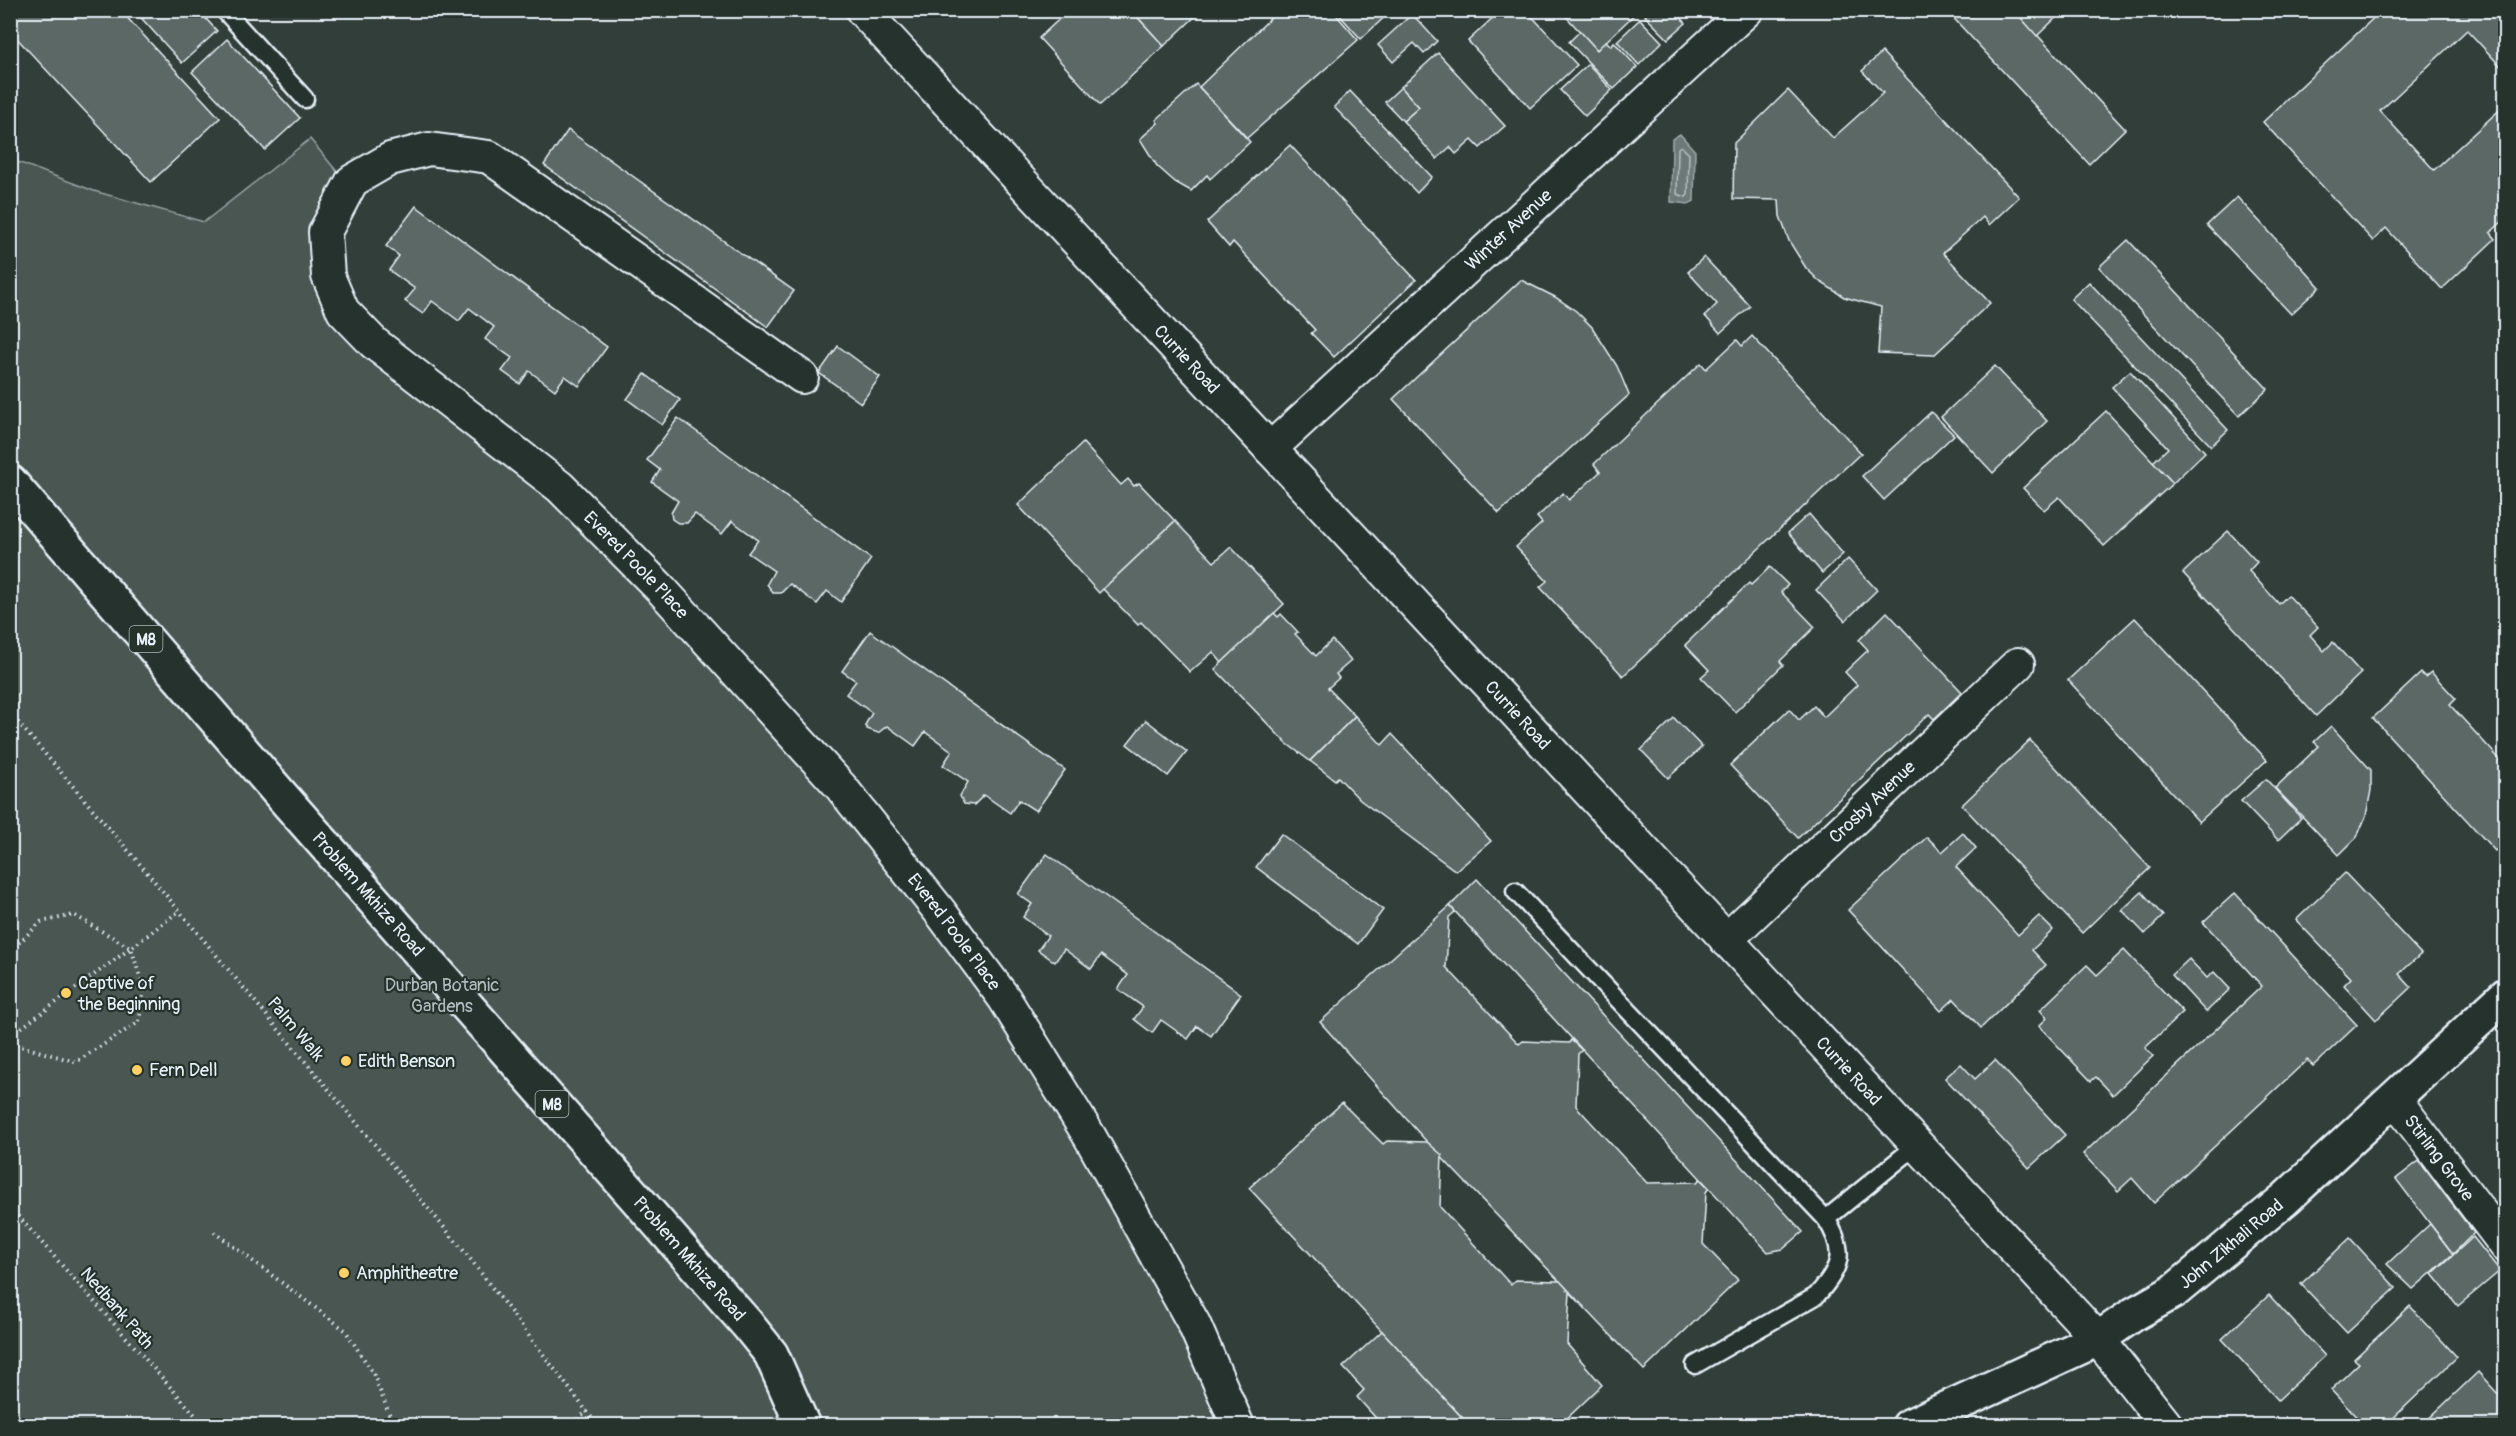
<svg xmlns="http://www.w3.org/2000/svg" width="2516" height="1436" viewBox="0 0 2516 1436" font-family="Pangolin,sans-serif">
  <rect width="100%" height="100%" fill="#323e39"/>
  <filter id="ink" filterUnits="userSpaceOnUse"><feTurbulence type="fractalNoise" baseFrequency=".0167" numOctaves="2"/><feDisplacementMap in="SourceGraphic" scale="12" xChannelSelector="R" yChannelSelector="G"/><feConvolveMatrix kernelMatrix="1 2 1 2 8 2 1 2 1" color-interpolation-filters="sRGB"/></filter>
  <g filter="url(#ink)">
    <!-- green -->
    <polygon fill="#495651" stroke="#98a4a4" stroke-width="1.5" points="310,139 344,180 319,268 547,490 750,694 1010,1019 1163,1282 1218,1425 11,1425 10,159 94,191 204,222"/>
    <!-- water -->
    <polygon fill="#6d7978" stroke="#9ea9ab" stroke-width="1.5" points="1680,134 1695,151 1694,201 1689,204 1671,202 1672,139"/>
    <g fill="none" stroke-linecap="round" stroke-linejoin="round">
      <!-- shore -->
      <polygon stroke="#b7c1c5" stroke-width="1.5" points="1681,146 1689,154 1688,195 1686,197 1677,194 1678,148"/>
    </g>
    <!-- building -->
    <g fill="#5c6865" stroke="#e8f1f8" stroke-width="1.5">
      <polygon points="10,10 120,10 220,118 151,182 10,31"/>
      <polygon points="134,10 198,10 217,31 182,63"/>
      <polygon points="1069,10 1131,10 1164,46 1100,105 1039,38"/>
      <polygon points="1131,10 1202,10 1164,46"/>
      <polygon points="1279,10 1332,10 1358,40 1247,138 1199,87"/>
      <polygon points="1335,10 1392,10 1361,39"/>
      <polygon points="1501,10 1526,10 1577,65 1530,108 1468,41"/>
      <polygon points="1560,10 1639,10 1597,50"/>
      <polygon points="1651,10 1674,10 1686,23 1668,39 1645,16"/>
      <polygon points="1946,10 2014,10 2125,129 2089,164"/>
      <polygon points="2014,10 2064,10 2037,36"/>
      <polygon points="2382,10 2506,10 2506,72 2467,30 2380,111 2434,170 2506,104 2506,218 2490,233 2495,239 2442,289 2386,228 2373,241 2263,122"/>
      <polygon points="1412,14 1437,41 1424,54 1414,43 1393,62 1378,45"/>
      <polygon points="1640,19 1662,42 1639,65 1617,41"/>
      <polygon points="1580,31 1597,50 1606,41 1611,46 1614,42 1637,67 1614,89 1569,42"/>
      <polygon points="227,39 300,118 265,150 192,72"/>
      <polygon points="1882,52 2019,197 1989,225 1983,217 1943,253 1990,303 1934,355 1878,353 1881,307 1844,297 1819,281 1806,268 1789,241 1780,216 1779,200 1733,199 1734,143 1788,90 1833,138 1883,93 1862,71"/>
      <polygon points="1438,53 1505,126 1480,148 1472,140 1456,154 1450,147 1437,159 1403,121 1419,107 1401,87"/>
      <polygon points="1588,64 1612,90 1585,116 1560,90"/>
      <polygon points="1196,84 1250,142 1210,179 1207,175 1191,191 1175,182 1157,166 1140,139 1158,123 1156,120"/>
      <polygon points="1401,87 1419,107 1403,121 1385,102"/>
      <polygon points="1350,91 1432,177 1417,193 1334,107"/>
      <polygon points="568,130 794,291 768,327 544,165"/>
      <polygon points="1290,145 1416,280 1334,357 1311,333 1315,330 1233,242 1229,247 1207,222"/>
      <polygon points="2237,197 2320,287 2291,314 2207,225"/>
      <polygon points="416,206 607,347 579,386 565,376 555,390 529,371 520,384 502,371 512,358 485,339 494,327 469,308 459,321 432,301 423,314 405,301 415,289 389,270 399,256 386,246"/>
      <polygon points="2128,240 2268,389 2239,416 2099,267"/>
      <polygon points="1704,257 1750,306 1720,333 1705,316 1717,304 1688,272"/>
      <polygon points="1521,280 1555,297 1576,311 1592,327 1617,366 1629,395 1499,513 1393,399"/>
      <polygon points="2089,282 2228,430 2211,446 2071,299"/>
      <polygon points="1752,336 1861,453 1623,676 1540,587 1547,581 1516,547 1542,523 1537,517 1563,493 1569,500 1600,472 1594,464 1701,363 1706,369 1737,340 1742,346"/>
      <polygon points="838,346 880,377 861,403 819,373"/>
      <polygon points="1995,366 2047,421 1993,473 1941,417"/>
      <polygon points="2130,371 2205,452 2173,483 2153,462 2168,448 2112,387"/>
      <polygon points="645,374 680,400 662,425 627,399"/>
      <polygon points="2106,411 2173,483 2104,546 2059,497 2044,510 2023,488"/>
      <polygon points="1931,412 1954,435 1884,500 1862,476"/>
      <polygon points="678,418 871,559 841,602 827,591 817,604 790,584 781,593 773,593 767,584 774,571 748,553 758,540 732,521 722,534 695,514 687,523 678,523 672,519 671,513 678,501 652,482 660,470 647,460"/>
      <polygon points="1083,443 1121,485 1128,479 1134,486 1139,483 1175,521 1099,593 1018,505"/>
      <polygon points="1809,514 1843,554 1822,573 1788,533"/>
      <polygon points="1175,521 1214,562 1231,547 1284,604 1222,663 1213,652 1190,672 1141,622 1138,625 1103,589"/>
      <polygon points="2228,531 2257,562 2249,571 2279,604 2288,595 2318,627 2310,635 2324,651 2333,642 2361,673 2316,716 2183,573"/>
      <polygon points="1848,559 1877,590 1845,621 1816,590"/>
      <polygon points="1770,567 1788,585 1781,592 1815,627 1780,661 1783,665 1735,712 1701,677 1709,670 1685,645 1749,583 1751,585"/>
      <polygon points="1887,612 1962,692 1934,719 1929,714 1798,838 1730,765 1789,709 1799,720 1814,706 1824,717 1857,685 1845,672 1868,650 1859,640"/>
      <polygon points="1274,613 1278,617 1281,614 1298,632 1295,634 1316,656 1332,640 1351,661 1336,674 1339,678 1328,688 1355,716 1310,761 1286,743 1215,669"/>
      <polygon points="2135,618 2267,760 2199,822 2068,680"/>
      <polygon points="870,631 1065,770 1036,811 1019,800 1010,813 984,795 974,805 964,804 960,796 968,782 943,765 952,751 925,732 915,746 887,726 878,733 867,729 865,725 872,713 846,694 856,681 842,671"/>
      <polygon points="2431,672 2456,699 2450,705 2506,766 2506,841 2495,851 2373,718 2421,673 2425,677"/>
      <polygon points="1355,716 1382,745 1392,734 1491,841 1456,871 1360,800 1338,777 1335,780 1310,761"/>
      <polygon points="1674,718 1702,747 1668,778 1641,750"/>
      <polygon points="1146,720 1187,752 1168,776 1127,744"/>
      <polygon points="2331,726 2371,770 2371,790 2366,816 2357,837 2339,855 2275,788 2319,746 2314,742"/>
      <polygon points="2030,740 2150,868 2082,933 1962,805"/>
      <polygon points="2266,779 2301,818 2278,840 2241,801"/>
      <polygon points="1963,833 1976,848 1956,867 2018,935 2039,916 2053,930 2032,950 2046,965 1981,1028 1954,999 1941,1011 1848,910 1927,837 1942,852"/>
      <polygon points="1281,834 1383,910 1358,944 1256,867"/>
      <polygon points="1047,854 1241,994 1211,1036 1197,1026 1188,1039 1161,1020 1152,1033 1134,1019 1143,1007 1118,989 1128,975 1101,955 1091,969 1064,949 1055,962 1038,950 1048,936 1023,917 1032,904 1018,894"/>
      <polygon points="2345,873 2421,954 2399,974 2411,987 2376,1020 2344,985 2351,978 2296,920"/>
      <polygon points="1477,879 1803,1232 1783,1249 1768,1252 1450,906"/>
      <polygon points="2142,892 2163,916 2145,934 2122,910"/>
      <polygon points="2235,893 2357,1025 2313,1066 2307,1060 2154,1203 2132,1178 2118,1191 2083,1154 2262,986 2203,922"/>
      <polygon points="1450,906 1455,912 1449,917 1446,967 1519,1044 1523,1041 1569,1043 1571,1040 1582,1050 1578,1054 1576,1106 1647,1183 1697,1182 1700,1179 1709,1188 1706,1192 1703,1244 1738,1280 1644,1370 1427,1142 1320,1022"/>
      <polygon points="2124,950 2183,1012 2145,1048 2153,1056 2113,1095 2096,1077 2091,1081 2039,1026 2047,1018 2040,1010 2087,965 2097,975"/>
      <polygon points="2189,959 2207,978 2214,972 2230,989 2206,1012 2172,975"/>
      <polygon points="1995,1060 2065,1135 2029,1168 1945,1078 1961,1064 1975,1079"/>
      <polygon points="1342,1103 1383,1144 1387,1141 1427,1142 1442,1155 1440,1207 1511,1285 1516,1280 1560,1281 1570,1292 1567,1344 1602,1385 1559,1426 1470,1426 1249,1188"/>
      <polygon points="2419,1161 2474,1233 2453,1254 2396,1179"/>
      <polygon points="2430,1224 2453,1254 2413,1289 2387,1264"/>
      <polygon points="2473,1237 2500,1271 2458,1306 2432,1274"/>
      <polygon points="2350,1238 2396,1288 2347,1333 2301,1284"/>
      <polygon points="2269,1295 2325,1356 2278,1400 2222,1339"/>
      <polygon points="2410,1306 2457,1357 2385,1426 2365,1426 2331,1390 2359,1363 2354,1359"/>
      <polygon points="1382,1331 1470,1426 1383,1426 1357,1397 1364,1390 1343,1367"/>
      <polygon points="2478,1372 2498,1394 2506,1388 2506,1426 2421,1426"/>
    </g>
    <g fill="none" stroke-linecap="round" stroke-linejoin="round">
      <defs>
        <g id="service">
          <polyline points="224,10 305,99"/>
          <polyline points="1515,891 1826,1219 1917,1145"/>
          <path d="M1695 1365 1816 1296C1841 1268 1847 1252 1826 1219"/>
        </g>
        <g id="minor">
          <path id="s1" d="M862 10 2098 1339 2167 1426"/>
          <path id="s2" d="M802 377 489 157 429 149 390 159 352 181 325 232 328 276 343 311 374 343 560 487 660 588 841 787 941 913 1004 998 1090 1137 1194 1324 1238 1426"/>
          <path id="s3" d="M1270 449 1747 10"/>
          <path id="s4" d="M1726 940 2018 664"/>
          <path id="s5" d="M2394 1098 2506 1246"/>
        </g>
        <g id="secondary">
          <path id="s6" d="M1909 1426 2098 1339 2134 1314 2173 1292 2285 1199 2506 995"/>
        </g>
        <g id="primary">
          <path id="s7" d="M10 482 281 795 747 1324 771 1354 803 1426"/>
        </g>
      </defs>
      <!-- service casing -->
      <use href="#service" stroke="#e8f1f8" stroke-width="21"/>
      <!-- minor casing -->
      <use href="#minor" stroke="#e8f1f8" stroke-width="36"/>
      <!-- secondary casing -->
      <use href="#secondary" stroke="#e8f1f8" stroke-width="38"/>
      <!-- primary casing -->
      <use href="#primary" stroke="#e8f1f8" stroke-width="38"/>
      <!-- path -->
      <g stroke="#e8f1f8" stroke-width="4" stroke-dasharray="1.5 4.5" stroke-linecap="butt">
        <polyline points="10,713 150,876 468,1256 598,1426"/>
        <polyline points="10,951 41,922 74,915 131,948 10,1036"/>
        <polyline points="10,1043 76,1062 139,1022 144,989 131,948 179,911"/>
        <polyline points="10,1207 205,1426"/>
        <polyline points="214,1232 345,1330 373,1373 394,1426"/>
        <polyline points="568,1426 588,1411"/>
      </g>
      <!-- service -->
      <use href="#service" stroke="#26332d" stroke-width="16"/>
      <!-- minor -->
      <use href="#minor" stroke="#26332d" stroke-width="32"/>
      <!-- secondary -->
      <use href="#secondary" stroke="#26332d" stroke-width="33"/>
      <!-- primary -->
      <use href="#primary" stroke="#26332d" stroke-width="33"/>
    </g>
  </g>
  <!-- markers -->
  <g fill="#ffd166" stroke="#26332d" stroke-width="2">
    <circle cx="66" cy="993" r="6"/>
    <circle cx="346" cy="1061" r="6"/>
    <circle cx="137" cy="1070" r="6"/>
    <circle cx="344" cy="1273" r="6"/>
  </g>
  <g text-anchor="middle" stroke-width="4.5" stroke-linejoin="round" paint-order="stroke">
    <!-- shield labels -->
    <g fill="#26332d" stroke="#aeb8bb" stroke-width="1.5">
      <rect x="129.5" y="626" width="33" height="26" rx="4.5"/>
      <rect x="535.5" y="1091" width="33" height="26" rx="4.5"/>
    </g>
    <g font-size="16" font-weight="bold" fill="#e8f1f8">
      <text x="146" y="645">M8</text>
      <text x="552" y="1110">M8</text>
    </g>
    <!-- street labels -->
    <g font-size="18" fill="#e8f1f8" stroke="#26332d">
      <text dy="6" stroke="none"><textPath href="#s3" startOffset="324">Winter Avenue</textPath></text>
      <text dy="6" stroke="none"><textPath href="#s1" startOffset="477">Currie Road</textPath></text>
      <text dy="6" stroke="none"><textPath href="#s2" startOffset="1056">Evered Poole Place</textPath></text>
      <text dy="6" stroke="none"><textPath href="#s1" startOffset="963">Currie Road</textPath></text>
      <text dy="6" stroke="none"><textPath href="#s4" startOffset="201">Crosby Avenue</textPath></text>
      <text dy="6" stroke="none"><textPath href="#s7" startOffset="546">Problem Mkhize Road</textPath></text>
      <text dy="6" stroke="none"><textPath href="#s2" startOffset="1542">Evered Poole Place</textPath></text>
      <text transform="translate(296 1029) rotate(50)" y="6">Palm Walk</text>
      <text dy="6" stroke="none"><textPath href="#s1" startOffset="1449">Currie Road</textPath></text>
      <text dy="6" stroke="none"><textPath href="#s5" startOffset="75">Stirling Grove</textPath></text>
      <text dy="6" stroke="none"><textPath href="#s6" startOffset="372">John Zikhali Road</textPath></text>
      <text dy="6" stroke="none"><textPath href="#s7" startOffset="1032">Problem Mkhize Road</textPath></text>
      <text transform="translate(117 1308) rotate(49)" y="6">Nedbank Path</text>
    </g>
    <!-- poi labels -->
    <g font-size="18" fill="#e8f1f8" stroke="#26332d" text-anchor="start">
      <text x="78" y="989">Captive of<tspan x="78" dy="21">the Beginning</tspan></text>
      <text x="358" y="1067">Edith Benson</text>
      <text x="149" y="1076">Fern Dell</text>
      <text x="356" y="1279">Amphitheatre</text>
    </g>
    <!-- park labels -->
    <g font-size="18" fill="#b0bbbe" stroke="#26332d">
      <text x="442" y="991">Durban Botanic<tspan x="442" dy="21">Gardens</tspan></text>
    </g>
  </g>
  <!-- margin -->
  <rect width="2516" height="1436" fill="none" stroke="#26332d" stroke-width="36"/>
  <rect x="18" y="18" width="2480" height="1400" fill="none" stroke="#e8f1f8" stroke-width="2" filter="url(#ink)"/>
</svg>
